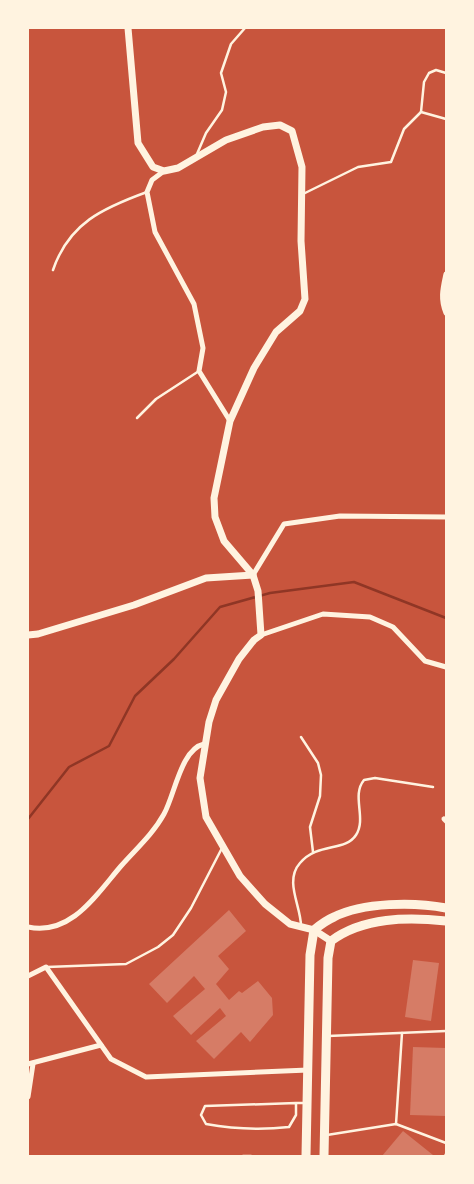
<svg xmlns="http://www.w3.org/2000/svg" width="474" height="1184" viewBox="0 0 474 1184" font-family="'Space Grotesk',sans-serif">
  <rect width="100%" height="100%" fill="#c8553d"/>
  <g fill="none" stroke-linecap="round" stroke-linejoin="round">
    <!-- stream -->
    <polyline stroke="#8f3625" stroke-width="2.5" points="28,819 69,767 109,746 135,696 174,659 220,607 270,593 354,582 446,618"/>
  </g>
  <!-- building -->
  <g fill="#d67c66">
    <polygon points="229,910 246,931 218,956 229,969 216,984 229,1000 239,991 242,993 258,981 272,998 273,1015 250,1042 241,1032 214,1059 196,1041 226,1016 220,1008 191,1035 173,1016 205,989 194,976 167,1003 149,984"/>
    <polygon points="413,960 439,963 431,1021 405,1017"/>
    <polygon points="413,1047 446,1048 446,1116 410,1115"/>
    <polygon points="403,1131 433,1155 431,1156 382,1156"/>
  </g>
  <g fill="none" stroke-linecap="round" stroke-linejoin="round">
    <!-- service -->
    <g stroke="#fff3e0" stroke-width="2.5">
      <polyline points="421,112 424,82 429,73 436,70 446,73"/>
      <polyline points="197,154 206,133 222,110 226,92 221,73 231,44 245,28"/>
      <polyline points="303,194 358,167 391,162 404,129 421,112 446,119"/>
      <path d="M53 270C69 223 103 208 147 192"/>
      <polyline points="137,418 156,399 199,371"/>
      <polyline points="301,737 318,763 321,775 320,796 310,827 313,852"/>
      <path d="M301 926C301 906 284 881 300 863 318 842 345 852 356 835 367 818 351 796 364 780L375 778 433 787"/>
      <polyline points="47,967 126,964 158,947 173,935 191,908 222,848"/>
      <polyline points="328,1036 446,1031"/>
      <path d="M296 1103V1115L289 1127C261 1130 234 1129 206 1124L201 1115 205 1106 296 1103H304"/>
      <polyline points="396,1124 402,1033"/>
      <polyline points="327,1135 396,1124 446,1143"/>
      <polyline points="243,1156 251,1156"/>
      <polyline points="445,1156 446,1154"/>
    </g>
    <!-- minor -->
    <g stroke="#fff3e0" stroke-width="5">
      <polyline points="164,171 152,180 147,192 155,232 194,304 203,348 199,371 230,421"/>
      <path d="M446 274C443 288 440 299 446 313"/>
      <polyline points="253,575 284,524 340,516 446,517"/>
      <polyline points="261,635 323,614 370,617 393,627 425,661 446,667"/>
      <polyline points="444,819 446,821"/>
      <path d="M28 927C71 936 96 895 121 866 136 849 153 834 164 814 175 794 181 749 204 744"/>
      <polyline points="28,976 46,967 111,1059 146,1077 308,1070"/>
      <polyline points="28,1064 101,1045"/>
      <polyline points="28,1097 33,1064"/>
    </g>
    <!-- tertiary -->
    <g stroke="#fff3e0" stroke-width="7">
      <polyline points="128,28 138,143 153,167 164,171 178,168 226,140 263,127 280,125 292,131 302,167 301,241 305,299 300,311 276,332 254,368 230,421 214,498 215,517 224,541 253,575 258,591 261,635 254,640 239,659 216,700 209,722 200,778 206,817 240,876 265,904 290,924 314,930 331,941"/>
      <polyline points="28,635 38,634 134,605 206,578 253,575"/>
    </g>
    <!-- primary -->
    <g stroke="#fff3e0" stroke-width="9">
      <path d="M306 1156 310 955 314 930C320 925 327 920 334 917 363 902 415 902 446 908"/>
      <path d="M324 1156 328 958 331 941C363 917 408 917 446 921"/>
    </g>
  </g>
  <!-- border -->
  <rect width="474" height="1184" fill="none" stroke="#fff3e0" stroke-width="58"/>
</svg>
